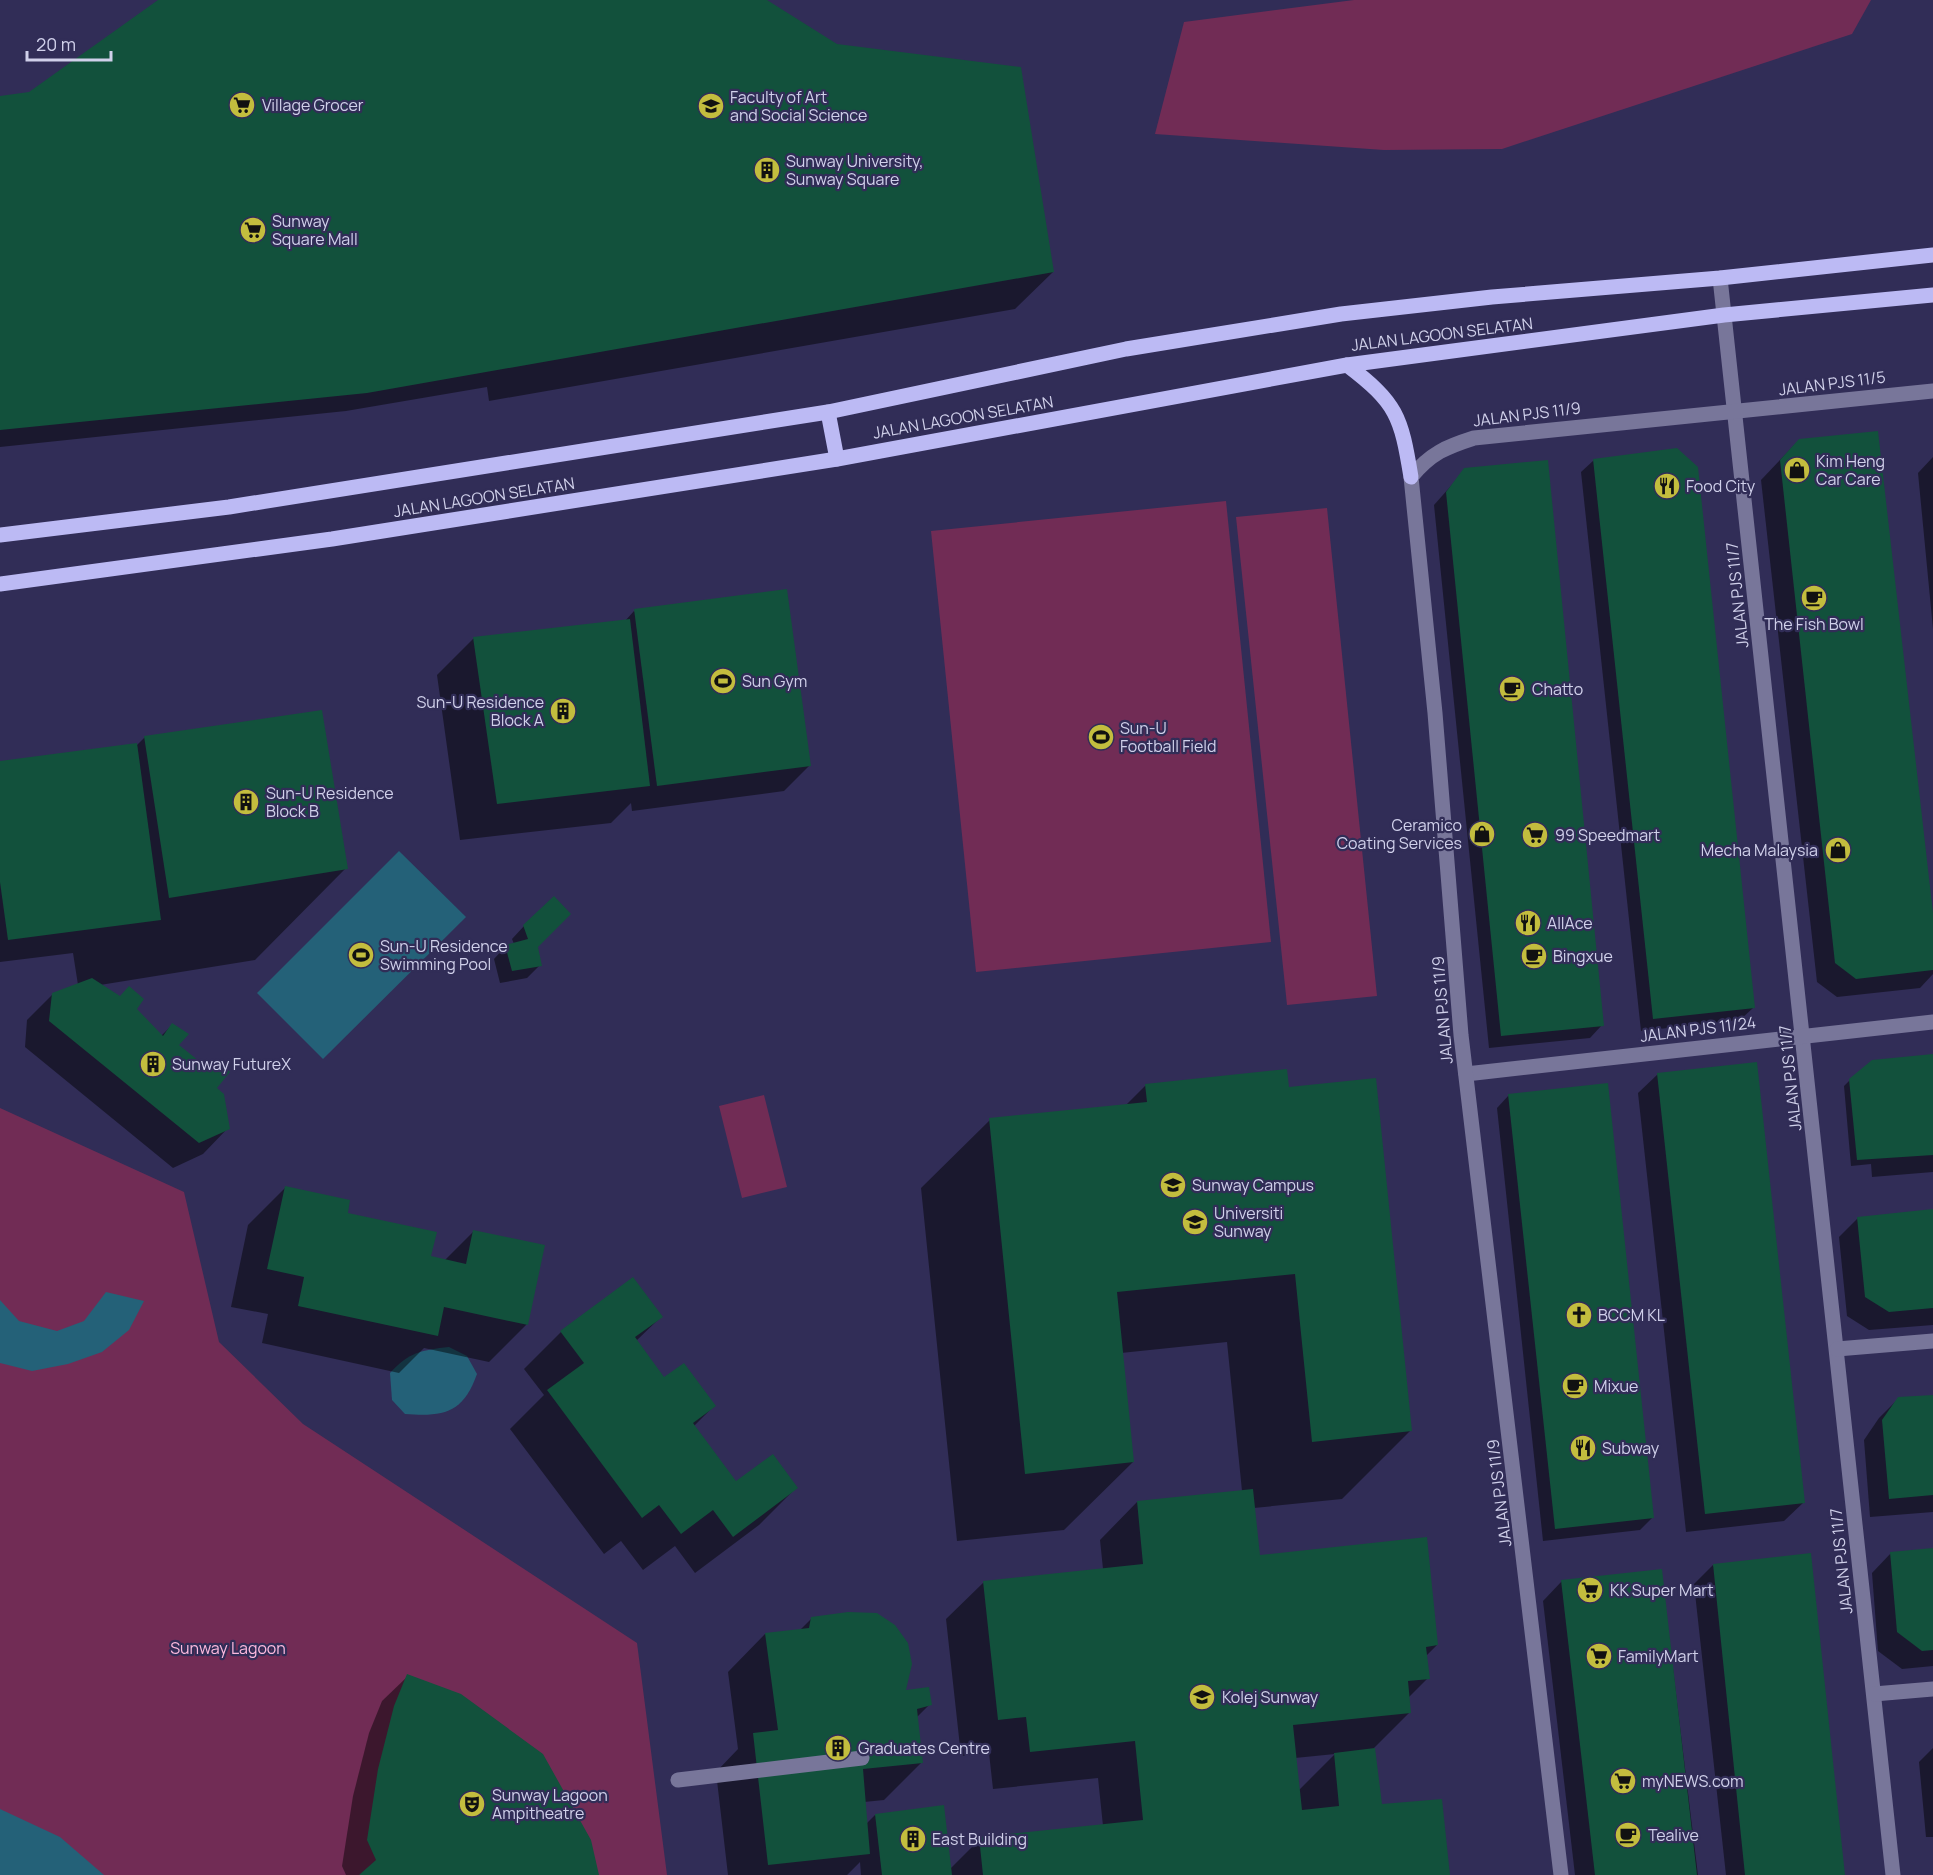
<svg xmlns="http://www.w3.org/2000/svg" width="1933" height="1875" viewBox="0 0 1933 1875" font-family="Manrope,sans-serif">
  <rect width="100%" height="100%" fill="#312d57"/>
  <!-- green -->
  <g fill="#712c55">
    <polygon points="1354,0 1871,0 1852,34 1502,149 1384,150 1155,134 1184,22"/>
    <polygon points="1226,501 1271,942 976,972 931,531"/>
    <polygon points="1327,508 1377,996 1287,1005 1236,517"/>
    <polygon points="764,1095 787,1187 742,1198 719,1106"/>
    <polygon points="0,1108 184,1192 219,1342 303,1424 637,1643 667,1875 0,1875"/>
  </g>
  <!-- water -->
  <g fill="#246178">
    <polygon points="399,851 466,917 323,1059 257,993"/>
    <polygon points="106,1292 144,1301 129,1330 102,1352 68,1364 32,1371 0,1363 0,1300 19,1321 57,1331 84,1321"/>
    <path d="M449 1347 467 1356 477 1374C463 1413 444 1417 405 1414L392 1400 390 1373C409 1352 422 1350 449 1347Z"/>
    <polygon points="0,1809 60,1837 104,1875 0,1875"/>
  </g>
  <!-- shadow -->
  <g fill="#0007" fill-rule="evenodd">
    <polygon points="161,0 764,0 1053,272 1015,309 489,401 487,387 346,411 0,447 0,98 29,94"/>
    <polygon points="1799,440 1933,920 1933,974 1920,988 1837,997 1817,982 1761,480"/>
    <polygon points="1933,457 1933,629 1918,473"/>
    <polygon points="1594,460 1753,1008 1740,1020 1641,1031 1581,472"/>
    <polygon points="1465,470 1602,1025 1590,1038 1489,1048 1434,505"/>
    <polygon points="634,611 809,766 784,791 632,811 631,803 611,823 460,840 437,675 474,638 625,621"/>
    <polygon points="145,737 346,868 255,960 100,985 135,1009 161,1036 172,1025 177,1045 207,1070 216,1061 215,1088 228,1128 203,1154 173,1168 25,1047 27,1020 52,995 78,985 73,953 0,962 0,762 136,746"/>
    <polygon points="524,926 537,947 540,965 527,978 500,983 494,959 506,946 514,944 512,939"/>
    <polygon points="1933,1055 1933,1172 1872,1177 1871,1164 1851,1166 1844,1086 1850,1080"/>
    <polygon points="1658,1074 1804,1502 1784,1521 1686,1532 1638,1093"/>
    <path d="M1146 1085 1288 1089 1410 1431 1342 1499 1254 1508 1259 1556 1437 1645 1426 1656 1428 1678 1408 1698 1409 1713 1374 1748 1380 1806 1449 1875H861L860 1862 847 1875H728L716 1772 738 1749 728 1672 765 1634 800 1630 812 1618 904 1691 930 1704 916 1718 921 1763 884 1800 864 1802 866 1824 875 1815 950 1869 980 1839 1103 1826 1098 1778 993 1789 989 1753 961 1756 946 1619 984 1582 1103 1569 1100 1540 1137 1502 1242 1491 1227 1342 1121 1353 1133 1462 1064 1530 957 1541 921 1188 990 1120 1125 1106ZM1335 1754 1299 1790 1295 1758Z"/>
    <polygon points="1509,1095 1652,1518 1640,1530 1543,1541 1497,1108"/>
    <polygon points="285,1188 346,1214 430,1258 444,1261 474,1231 527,1324 489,1362 424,1348 399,1373 262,1343 268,1314 231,1307 248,1225"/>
    <polygon points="1933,1212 1933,1325 1869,1330 1847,1316 1839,1237 1858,1218"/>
    <polygon points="661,1317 636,1341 664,1379 714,1406 694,1426 736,1483 796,1488 759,1525 695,1573 675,1546 643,1570 621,1541 604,1554 510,1429 544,1395 524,1369 561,1332"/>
    <polygon points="1933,1396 1933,1512 1870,1517 1864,1440 1879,1418 1898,1399"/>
    <polygon points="1933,1550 1933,1666 1902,1669 1878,1651 1872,1573 1891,1553"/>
    <polygon points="1713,1565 1844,1875 1726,1875 1694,1584"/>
    <polygon points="1661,1570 1698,1875 1575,1875 1543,1601 1562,1581"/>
    <polygon points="408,1676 597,1875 346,1875 342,1866 353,1796 369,1733 382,1701"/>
    <polygon points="1933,1748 1933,1837 1926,1837 1919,1762"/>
  </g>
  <!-- building -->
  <g fill="#12513c">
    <polygon points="158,0 767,0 837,44 1021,67 1054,272 367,393 0,430 0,96 29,92"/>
    <polygon points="1878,431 1933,913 1933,970 1856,979 1835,963 1780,460 1799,439"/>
    <polygon points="1677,448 1698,467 1755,1008 1653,1019 1593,459"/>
    <polygon points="1548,460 1604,1026 1501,1036 1446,492 1464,468"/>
    <polygon points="787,589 811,766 657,786 634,609"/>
    <polygon points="630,619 650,786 497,804 473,637"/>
    <polygon points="322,710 348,869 169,898 144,736"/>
    <polygon points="137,743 161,920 8,940 0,882 0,761"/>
    <polygon points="554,896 571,914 538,947 542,966 512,971 505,945 528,939 523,925"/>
    <polygon points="92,978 120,996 129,986 144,999 137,1009 163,1036 172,1023 189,1034 179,1045 209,1069 216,1059 230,1072 217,1088 224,1094 230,1129 199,1143 49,1021 52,993"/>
    <polygon points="1933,1054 1933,1155 1857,1160 1849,1079 1872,1060"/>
    <polygon points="1757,1062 1805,1503 1705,1514 1657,1073"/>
    <polygon points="1287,1069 1289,1087 1376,1078 1412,1431 1312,1442 1295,1274 1117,1292 1134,1462 1025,1474 989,1118 1147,1102 1145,1084"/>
    <polygon points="1608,1083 1654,1518 1555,1529 1508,1094"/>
    <polygon points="285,1186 350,1200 348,1213 437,1232 431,1256 466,1264 473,1230 545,1245 528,1325 444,1307 438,1336 298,1306 304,1277 267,1269"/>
    <polygon points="1933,1209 1933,1308 1889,1312 1865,1297 1857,1217"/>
    <polygon points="633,1277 663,1317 635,1337 664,1377 684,1363 716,1406 693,1423 736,1481 773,1454 798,1488 733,1537 713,1510 681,1534 659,1505 642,1518 547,1390 584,1363 560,1331"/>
    <polygon points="1933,1395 1933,1495 1889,1499 1882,1420 1898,1397"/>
    <polygon points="1253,1489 1260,1555 1427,1537 1438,1645 1426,1647 1430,1679 1408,1681 1411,1713 1293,1725 1302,1810 1339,1806 1334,1753 1375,1748 1382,1804 1442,1799 1450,1875 983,1875 979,1837 1143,1820 1135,1741 1030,1752 1026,1717 998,1720 983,1581 1143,1564 1137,1501"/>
    <polygon points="1933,1548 1933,1650 1922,1651 1897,1632 1890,1552"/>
    <polygon points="1811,1553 1845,1875 1745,1875 1713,1564"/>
    <polygon points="1662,1569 1697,1875 1595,1875 1561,1580"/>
    <polygon points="848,1612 877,1613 895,1625 908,1643 912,1664 906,1690 929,1687 932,1705 917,1709 923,1763 863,1769 870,1854 768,1865 753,1733 778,1730 765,1633 809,1628 811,1617"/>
    <polygon points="407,1674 461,1694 543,1754 591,1840 599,1875 359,1875 376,1860 367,1840 378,1769 394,1706"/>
    <polygon points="944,1805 952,1875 882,1875 875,1814"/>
  </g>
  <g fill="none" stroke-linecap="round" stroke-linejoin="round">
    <!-- minor -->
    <g stroke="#78769a" stroke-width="15">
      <polyline points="1720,278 1893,1875"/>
      <polyline points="1466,1074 1933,1022"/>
      <polyline points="1837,1349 1933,1341"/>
      <polyline points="1874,1694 1933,1689"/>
      <polyline points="678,1780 862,1758"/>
      <path d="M1561 1875 1461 1035 1435 713 1411 477C1431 453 1446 447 1474 438L1933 391"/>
    </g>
    <!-- major -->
    <g stroke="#bcbaf4" stroke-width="15">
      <path d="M1347 365C1397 403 1401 416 1411 477"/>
      <polyline points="828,412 837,459"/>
      <polyline points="0,535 229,507 828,412 1126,349 1341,314 1492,297 1720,278 1933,255"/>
      <polyline points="0,584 332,539 837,459 1347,365 1724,315 1933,295"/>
    </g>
  </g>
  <!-- icons -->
  <defs>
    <symbol id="supermarket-disc" viewBox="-11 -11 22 22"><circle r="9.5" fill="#c3bd3e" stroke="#312d57"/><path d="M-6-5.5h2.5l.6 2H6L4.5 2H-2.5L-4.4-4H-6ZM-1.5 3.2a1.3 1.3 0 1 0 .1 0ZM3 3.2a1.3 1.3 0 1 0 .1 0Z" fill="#111"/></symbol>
    <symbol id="university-disc" viewBox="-11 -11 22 22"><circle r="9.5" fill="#c3bd3e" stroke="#312d57"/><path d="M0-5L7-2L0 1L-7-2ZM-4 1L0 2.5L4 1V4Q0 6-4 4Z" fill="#111"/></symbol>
    <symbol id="building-disc" viewBox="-11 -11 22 22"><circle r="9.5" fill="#c3bd3e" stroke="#312d57"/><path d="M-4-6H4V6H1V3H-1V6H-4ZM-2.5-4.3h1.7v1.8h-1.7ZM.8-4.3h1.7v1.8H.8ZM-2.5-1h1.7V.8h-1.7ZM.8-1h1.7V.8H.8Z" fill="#111"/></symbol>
    <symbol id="shop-disc" viewBox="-11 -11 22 22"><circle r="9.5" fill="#c3bd3e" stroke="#312d57"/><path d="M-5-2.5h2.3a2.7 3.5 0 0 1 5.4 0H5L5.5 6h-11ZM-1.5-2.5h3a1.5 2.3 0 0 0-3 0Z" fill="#111"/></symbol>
    <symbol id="restaurant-disc" viewBox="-11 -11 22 22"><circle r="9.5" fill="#c3bd3e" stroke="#312d57"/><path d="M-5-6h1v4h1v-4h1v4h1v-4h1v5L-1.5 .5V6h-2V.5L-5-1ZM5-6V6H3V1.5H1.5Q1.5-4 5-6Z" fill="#111"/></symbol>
    <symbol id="cafe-disc" viewBox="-11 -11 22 22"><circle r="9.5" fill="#c3bd3e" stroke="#312d57"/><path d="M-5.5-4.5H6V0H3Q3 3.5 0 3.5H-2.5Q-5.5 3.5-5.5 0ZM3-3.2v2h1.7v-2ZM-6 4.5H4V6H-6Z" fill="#111"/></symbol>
    <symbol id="stadium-disc" viewBox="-11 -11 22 22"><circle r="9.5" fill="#c3bd3e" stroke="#312d57"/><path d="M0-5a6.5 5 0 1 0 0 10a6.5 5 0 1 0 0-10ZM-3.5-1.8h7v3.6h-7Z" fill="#111"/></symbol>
    <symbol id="church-disc" viewBox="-11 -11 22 22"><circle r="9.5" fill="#c3bd3e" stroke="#312d57"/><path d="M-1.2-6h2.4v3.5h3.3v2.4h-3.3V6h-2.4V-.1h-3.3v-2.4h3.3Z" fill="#111"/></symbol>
    <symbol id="theatre-disc" viewBox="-11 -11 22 22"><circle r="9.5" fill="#c3bd3e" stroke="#312d57"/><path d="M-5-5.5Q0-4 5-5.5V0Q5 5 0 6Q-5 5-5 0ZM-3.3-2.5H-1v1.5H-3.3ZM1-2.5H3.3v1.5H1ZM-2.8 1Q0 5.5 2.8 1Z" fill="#111"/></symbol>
  </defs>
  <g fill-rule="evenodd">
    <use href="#supermarket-disc" x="227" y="90" width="30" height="30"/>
    <use href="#university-disc" x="696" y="91" width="30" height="30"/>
    <use href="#building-disc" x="752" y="155" width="30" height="30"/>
    <use href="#supermarket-disc" x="238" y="215" width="30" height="30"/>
    <use href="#shop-disc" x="1782" y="455" width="30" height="30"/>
    <use href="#restaurant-disc" x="1652" y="471" width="30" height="30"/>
    <use href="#cafe-disc" x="1799" y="583" width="30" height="30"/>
    <use href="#stadium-disc" x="708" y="666" width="30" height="30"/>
    <use href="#cafe-disc" x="1497" y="674" width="30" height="30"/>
    <use href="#building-disc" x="548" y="696" width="30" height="30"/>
    <use href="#stadium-disc" x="1086" y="722" width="30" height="30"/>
    <use href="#building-disc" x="231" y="787" width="30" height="30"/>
    <use href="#shop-disc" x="1467" y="819" width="30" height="30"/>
    <use href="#supermarket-disc" x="1520" y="820" width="30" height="30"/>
    <use href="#shop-disc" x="1823" y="835" width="30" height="30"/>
    <use href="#restaurant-disc" x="1513" y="908" width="30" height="30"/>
    <use href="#stadium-disc" x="346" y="940" width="30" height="30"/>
    <use href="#cafe-disc" x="1519" y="941" width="30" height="30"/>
    <use href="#building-disc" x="138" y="1049" width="30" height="30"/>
    <use href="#university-disc" x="1158" y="1170" width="30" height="30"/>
    <use href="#university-disc" x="1180" y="1207" width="30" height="30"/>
    <use href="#church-disc" x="1564" y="1300" width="30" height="30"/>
    <use href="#cafe-disc" x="1560" y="1371" width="30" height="30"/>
    <use href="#restaurant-disc" x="1568" y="1433" width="30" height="30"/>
    <use href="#supermarket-disc" x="1575" y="1575" width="30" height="30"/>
    <use href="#supermarket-disc" x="1584" y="1641" width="30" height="30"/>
    <use href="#university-disc" x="1187" y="1682" width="30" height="30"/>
    <use href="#building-disc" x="823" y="1733" width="30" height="30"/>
    <use href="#supermarket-disc" x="1608" y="1766" width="30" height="30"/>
    <use href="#theatre-disc" x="457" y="1789" width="30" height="30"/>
    <use href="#cafe-disc" x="1613" y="1820" width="30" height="30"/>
    <use href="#building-disc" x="898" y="1824" width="30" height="30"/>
  </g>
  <g text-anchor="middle" stroke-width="4.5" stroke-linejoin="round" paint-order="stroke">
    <!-- poi labels -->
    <g font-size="16" fill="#d0d0ea" stroke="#312d57" text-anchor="start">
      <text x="730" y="103">Faculty of Art<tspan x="730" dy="18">and Social Science</tspan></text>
      <text x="262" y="111">Village Grocer</text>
      <text x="786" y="167">Sunway University,<tspan x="786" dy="18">Sunway Square</tspan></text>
      <text x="272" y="227">Sunway<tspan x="272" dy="18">Square Mall</tspan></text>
      <text x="1816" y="467">Kim Heng<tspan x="1816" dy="18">Car Care</tspan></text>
      <text x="1686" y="492">Food City</text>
      <text x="1814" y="630" text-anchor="middle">The Fish Bowl</text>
      <text x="742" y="687">Sun Gym</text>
      <text x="1532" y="695">Chatto</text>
      <text x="544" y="708" text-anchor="end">Sun-U Residence<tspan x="544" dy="18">Block A</tspan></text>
      <text x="1120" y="734">Sun-U<tspan x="1120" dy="18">Football Field</tspan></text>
      <text x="266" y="799">Sun-U Residence<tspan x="266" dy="18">Block B</tspan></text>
      <text x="1462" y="831" text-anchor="end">Ceramico<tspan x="1462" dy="18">Coating Services</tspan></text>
      <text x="1555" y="841">99 Speedmart</text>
      <text x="1818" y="856" text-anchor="end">Mecha Malaysia</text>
      <text x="1547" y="929">AllAce</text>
      <text x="380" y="952">Sun-U Residence<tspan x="380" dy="18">Swimming Pool</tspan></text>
      <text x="1553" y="962">Bingxue</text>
      <text x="172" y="1070">Sunway FutureX</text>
      <text x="1192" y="1191">Sunway Campus</text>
      <text x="1214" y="1219">Universiti<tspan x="1214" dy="18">Sunway</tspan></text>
      <text x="1598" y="1321">BCCM KL</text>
      <text x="1594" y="1392">Mixue</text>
      <text x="1602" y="1454">Subway</text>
      <text x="1610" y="1596">KK Super Mart</text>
      <text x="1618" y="1662">FamilyMart</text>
      <text x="1222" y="1703">Kolej Sunway</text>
      <text x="858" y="1754">Graduates Centre</text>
      <text x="1642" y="1787">myNEWS.com</text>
      <text x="492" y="1801">Sunway Lagoon<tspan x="492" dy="18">Ampitheatre</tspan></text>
      <text x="1648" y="1841">Tealive</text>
      <text x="932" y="1845">East Building</text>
    </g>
    <!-- street labels -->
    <g font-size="16" fill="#d0d0ea" stroke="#312d57">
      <text transform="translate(1442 334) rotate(-7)" y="6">JALAN LAGOON SELATAN</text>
      <text transform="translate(1832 383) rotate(-7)" y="6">JALAN PJS 11/5</text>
      <text transform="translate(1527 414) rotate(-7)" y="6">JALAN PJS 11/9</text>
      <text transform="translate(963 417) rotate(-10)" y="6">JALAN LAGOON SELATAN</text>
      <text transform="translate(484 497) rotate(-9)" y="6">JALAN LAGOON SELATAN</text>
      <text transform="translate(1737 595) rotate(-96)" y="6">JALAN PJS 11/7</text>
      <text transform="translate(1442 1010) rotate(-95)" y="6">JALAN PJS 11/9</text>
      <text transform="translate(1698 1029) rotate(-7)" y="6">JALAN PJS 11/24</text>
      <text transform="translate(1790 1078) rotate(-96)" y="6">JALAN PJS 11/7</text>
      <text transform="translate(1499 1493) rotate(-97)" y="6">JALAN PJS 11/9</text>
      <text transform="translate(1841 1561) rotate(-96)" y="6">JALAN PJS 11/7</text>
    </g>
    <!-- park labels -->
    <g font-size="16" fill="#febade" stroke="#312d57">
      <text x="228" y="1654">Sunway Lagoon</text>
    </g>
  </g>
  <!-- scale -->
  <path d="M27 51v9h84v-9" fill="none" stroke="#d0d0ea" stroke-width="3"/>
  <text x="36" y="51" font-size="18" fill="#d0d0ea" stroke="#312d57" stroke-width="4.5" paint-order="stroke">20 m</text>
</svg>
